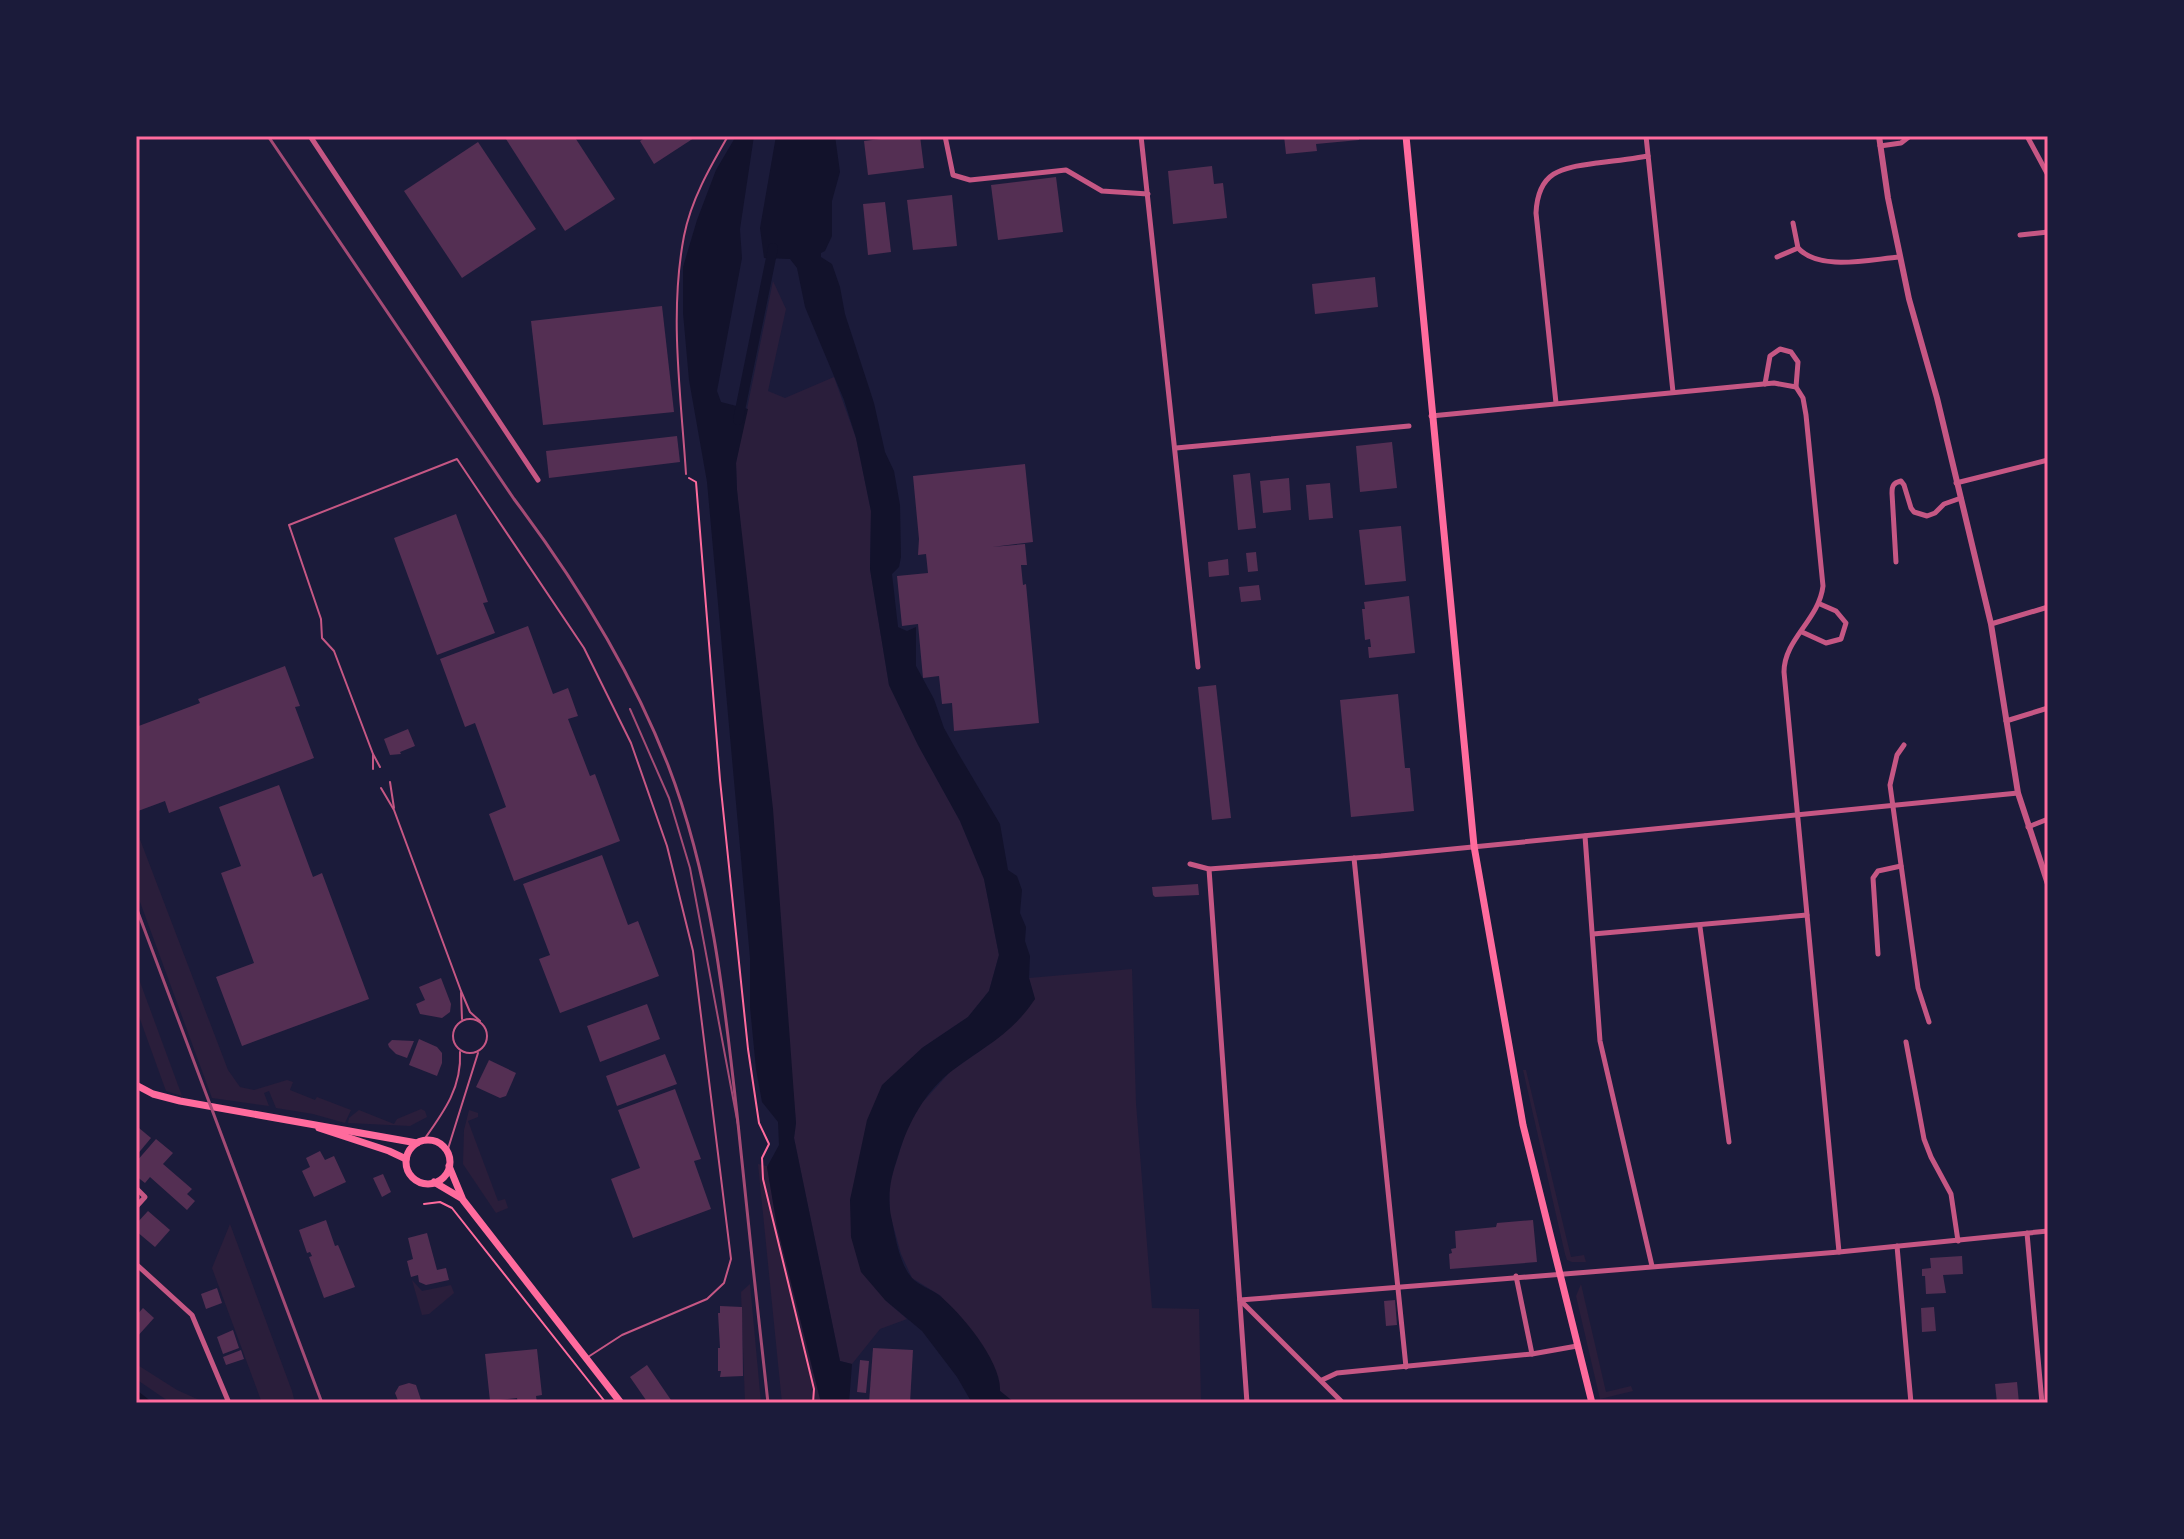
<svg xmlns="http://www.w3.org/2000/svg" width="2184" height="1539" viewBox="0 0 2184 1539" font-family="'PT Sans',sans-serif">
  <rect width="100%" height="100%" fill="#1b1b3a"/>
  <!-- green -->
  <g fill="#2a1e3b">
    <polygon points="773,281 786,309 768,391 785,398 834,377 856,438 871,511 870,569 889,685 918,745 960,821 984,879 999,955 989,991 968,1017 922,1048 860,1161 850,1200 885,1300 907,1319 880,1329 852,1364 840,1361 794,1138 796,1123 737,490 736,463"/>
    <polygon points="136,829 228,1070 240,1087 254,1090 287,1080 293,1082 290,1090 315,1100 317,1097 351,1110 345,1123 313,1114 276,1108 269,1091 264,1093 269,1106 212,1098 136,891"/>
    <polygon points="1132,969 1136,1103 1152,1308 1199,1309 1201,1403 1015,1403 1000,1391 941,1296 912,1278 901,1254 890,1214 889,1185 907,1128 922,1103 950,1072 994,1041 1035,999 1029,978"/>
    <polygon points="136,971 182,1096 166,1091 136,1008"/>
    <polygon points="1523,1070 1526,1070 1571,1257 1584,1255 1586,1262 1572,1262 1567,1260 1565,1254"/>
    <polygon points="421,1109 425,1111 427,1117 410,1126 348,1123 349,1118 359,1110 394,1124 397,1119"/>
    <polygon points="469,1110 478,1113 478,1117 468,1121 498,1201 505,1199 508,1208 496,1213 463,1164 464,1130"/>
    <polygon points="758,1164 767,1166 777,1226 821,1403 782,1403"/>
    <polygon points="230,1224 292,1391 295,1403 262,1403 212,1268"/>
    <polygon points="412,1280 422,1291 451,1285 454,1293 429,1314 422,1315"/>
    <polygon points="750,1284 761,1403 745,1403 741,1292"/>
    <polygon points="1581,1284 1606,1392 1631,1386 1633,1391 1600,1399 1576,1296"/>
    <polygon points="136,1364 177,1390 206,1403 171,1403 136,1379"/>
  </g>
  <!-- water -->
  <g fill="#12122b">
    <polygon points="736,136 754,136 740,229 742,258 717,391 721,402 748,409 736,463 737,490 773,809 796,1123 794,1138 840,1361 852,1364 849,1403 821,1403 777,1226 767,1167 779,1145 778,1122 762,1102 756,1069 750,1007 750,958 707,482 689,380 683,313 683,267 697,220 716,170"/>
    <path d="M776 136H835L840 172 832 201V236L825 251 821 253V257L832 264 840 287 845 314 874 403 885 452 894 471 900 505 901 557 899 567 892 574 898 627 907 631 916 627V666L934 699 944 728 958 753 1000 824 1008 870 1017 876 1022 890 1020 913 1026 927 1025 941 1030 956 1029 978 1035 999C1011 1035 986 1045 953 1070 925 1091 908 1123 898 1156 891 1177 887 1194 891 1216 895 1234 899 1265 913 1279 920 1286 931 1289 939 1295 961 1313 1002 1362 1000 1391L1015 1403H972L957 1377 922 1331 885 1300 861 1272 851 1237 850 1200 867 1120 882 1085 922 1048 968 1017 989 991 999 955 984 879 960 821 918 745 889 685 870 569 871 511 856 438 844 400 805 307 797 268 790 259 764 258 760 228Z"/>
  </g>
  <g fill="none" stroke-linecap="round" stroke-linejoin="round">
    <!-- canal -->
    <g stroke="#12122b" stroke-width="10">
      <polyline points="738,420 773,248"/>
      <polyline points="136,1396 145,1403"/>
    </g>
  </g>
  <!-- building -->
  <g fill="#542f53">
    <polygon points="504,136 574,136 615,199 565,231"/>
    <polygon points="648,136 697,136 654,164 640,141"/>
    <polygon points="906,136 920,136 924,168 868,175 864,141"/>
    <polygon points="1284,136 1359,136 1359,140 1316,144 1317,151 1286,154"/>
    <polygon points="478,142 536,229 462,278 404,191"/>
    <polygon points="1212,166 1214,184 1223,183 1227,218 1173,224 1168,171"/>
    <polygon points="1056,177 1063,232 998,240 991,185"/>
    <polygon points="952,195 957,246 913,250 907,200"/>
    <polygon points="885,202 891,252 868,255 863,204"/>
    <polygon points="1375,277 1378,307 1315,314 1312,284"/>
    <polygon points="662,306 674,412 543,425 531,321"/>
    <polygon points="677,436 680,462 549,478 546,451"/>
    <polygon points="1392,442 1397,488 1360,492 1356,446"/>
    <polygon points="1025,464 1033,542 992,547 1025,544 1027,565 1021,565 1023,585 1026,584 1039,723 954,731 952,703 942,704 939,676 923,678 918,624 902,626 897,576 928,573 926,554 918,555 919,539 913,476"/>
    <polygon points="1250,473 1256,528 1238,530 1233,475"/>
    <polygon points="1289,478 1291,510 1263,513 1260,481"/>
    <polygon points="1330,483 1333,518 1309,520 1306,485"/>
    <polygon points="456,514 488,602 483,603 495,633 437,655 394,538"/>
    <polygon points="1401,526 1406,581 1365,585 1359,530"/>
    <polygon points="1256,552 1258,571 1248,572 1246,553"/>
    <polygon points="1228,559 1229,575 1209,577 1208,562"/>
    <polygon points="1259,585 1261,600 1241,602 1239,587"/>
    <polygon points="1409,596 1415,653 1369,658 1368,647 1371,647 1370,639 1365,640 1362,609 1365,609 1364,602"/>
    <polygon points="528,626 553,694 568,688 578,716 568,719 590,776 595,774 620,841 514,881 489,814 506,807 475,723 465,727 440,659"/>
    <polygon points="285,666 300,706 295,707 314,758 169,813 165,801 138,811 136,727 200,703 198,699"/>
    <polygon points="1216,685 1231,818 1212,820 1198,687"/>
    <polygon points="1398,694 1405,768 1410,768 1414,811 1351,817 1340,700"/>
    <polygon points="408,729 415,746 400,752 401,754 390,755 384,739"/>
    <polygon points="279,785 313,877 322,873 369,999 242,1046 216,977 254,963 221,873 241,866 219,807"/>
    <polygon points="602,855 628,925 638,921 659,976 560,1013 539,959 550,955 523,884"/>
    <polygon points="1198,884 1199,895 1155,897 1153,895 1152,887"/>
    <polygon points="441,978 451,1004 450,1012 442,1018 420,1014 416,1004 425,1000 419,987"/>
    <polygon points="647,1004 660,1039 600,1062 587,1026"/>
    <polygon points="419,1039 437,1047 442,1053 442,1063 437,1076 409,1065"/>
    <polygon points="392,1040 414,1041 407,1058 396,1054 389,1047 388,1044"/>
    <polygon points="665,1054 677,1084 617,1106 606,1076"/>
    <polygon points="489,1060 516,1073 506,1096 500,1098 476,1087"/>
    <polygon points="675,1089 701,1159 694,1161 711,1209 633,1238 611,1179 640,1168 618,1110"/>
    <polygon points="139,1128 151,1138 136,1156 136,1131"/>
    <polygon points="156,1139 173,1153 163,1164 192,1189 187,1194 195,1201 187,1210 150,1177 145,1183 136,1176 136,1162"/>
    <polygon points="320,1151 325,1160 334,1156 346,1182 314,1197 302,1171 310,1167 306,1158"/>
    <polygon points="383,1174 391,1192 382,1197 373,1178"/>
    <polygon points="148,1211 170,1230 155,1247 136,1231 136,1224"/>
    <polygon points="326,1220 335,1246 338,1245 341,1252 355,1287 324,1298 309,1257 312,1256 310,1252 307,1253 299,1230"/>
    <polygon points="1533,1220 1537,1262 1450,1269 1449,1254 1452,1253 1451,1249 1456,1248 1455,1231 1496,1227 1497,1223"/>
    <polygon points="427,1233 437,1270 446,1268 449,1280 426,1285 419,1282 418,1275 411,1277 407,1261 413,1259 408,1238"/>
    <polygon points="1962,1256 1963,1274 1943,1275 1946,1293 1926,1294 1925,1276 1922,1276 1922,1269 1931,1268 1930,1258"/>
    <polygon points="217,1288 222,1303 206,1309 201,1294"/>
    <polygon points="1395,1300 1397,1325 1386,1326 1384,1301"/>
    <polygon points="720,1306 742,1307 743,1376 720,1377 721,1371 718,1371 718,1348 720,1348 718,1313 720,1313"/>
    <polygon points="1934,1307 1936,1331 1922,1332 1921,1308"/>
    <polygon points="143,1308 154,1318 136,1338 136,1316"/>
    <polygon points="233,1330 239,1348 223,1354 217,1337"/>
    <polygon points="873,1348 913,1350 910,1403 869,1403"/>
    <polygon points="537,1349 542,1395 536,1396 537,1403 518,1403 517,1398 490,1401 485,1354"/>
    <polygon points="241,1350 244,1359 226,1365 223,1357"/>
    <polygon points="860,1360 869,1361 866,1393 857,1392"/>
    <polygon points="647,1365 671,1400 666,1403 648,1403 630,1377"/>
    <polygon points="2017,1382 2019,1403 1997,1403 1995,1384"/>
    <polygon points="409,1383 416,1385 422,1403 399,1403 395,1393 399,1386"/>
  </g>
  <g fill="none" stroke-linecap="round" stroke-linejoin="round">
    <!-- path -->
    <g stroke="#ff6b9d" stroke-width="2">
      <polyline points="689,478 696,482 720,780 748,1049 759,1123 769,1144 762,1158 763,1179 814,1389 813,1403"/>
      <polyline points="424,1204 440,1202 452,1208 606,1403"/>
    </g>
    <!-- service -->
    <g stroke="#c65784" stroke-width="2">
      <path d="M686 474C681 395 669 314 684 236 691 200 710 167 728 136"/>
      <polyline points="373,755 373,769"/>
      <polyline points="380,767 373,754 334,651 322,638 321,619 289,525 457,459 584,648 631,743 667,846 693,951 731,1259 724,1283 707,1299 622,1335 588,1357"/>
      <polyline points="390,782 394,808"/>
      <polyline points="381,788 394,810 461,991 470,1012 480,1021"/>
      <polyline points="461,993 462,1019"/>
      <circle cx="470" cy="1036" r="17"/>
      <path d="M423 1141C443 1113 462 1088 460 1052"/>
      <polyline points="447,1152 478,1053"/>
    </g>
    <!-- minor -->
    <g stroke="#c65784" stroke-width="5">
      <polyline points="310,136 538,480"/>
      <polyline points="945,136 953,175 970,180 1066,170 1102,191 1148,194"/>
      <polyline points="1141,136 1198,667"/>
      <polyline points="1646,136 1673,392"/>
      <polyline points="2027,136 2048,175"/>
      <polyline points="1880,146 1901,143 1910,136"/>
      <path d="M1793 223 1798 248C1820 272 1871 259 1900 257"/>
      <polyline points="2020,235 2048,232"/>
      <polyline points="1777,257 1798,248"/>
      <path d="M1765 384 1770 356 1780 349 1791 352 1798 362 1796 387 1803 398 1806 415 1823 586C1819 620 1784 639 1784 672L1839 1252"/>
      <path d="M1556 403 1536 213C1538 171 1561 168 1597 163 1614 161 1631 159 1648 156"/>
      <polyline points="1431,416 1774,383 1796,387"/>
      <polyline points="1176,448 1409,426"/>
      <polyline points="1956,483 2048,460"/>
      <path d="M1896 562 1892 493C1892 486 1893 483 1901 481L1904 485 1911 508 1914 512 1927 516 1935 513 1944 504 1961 498"/>
      <polyline points="1991,624 2048,607"/>
      <polyline points="1802,632 1826,643 1841,639 1846,623 1836,611 1820,604"/>
      <polyline points="2006,721 2048,708"/>
      <polyline points="1904,745 1897,755 1890,785 1918,988 1929,1022"/>
      <polyline points="2028,827 2048,819"/>
      <polyline points="1585,836 1600,1041 1652,1266"/>
      <polyline points="1354,858 1406,1367"/>
      <polyline points="1190,864 1209,869 1381,856 2018,793"/>
      <polyline points="1209,869 1247,1403"/>
      <polyline points="1700,927 1729,1142"/>
      <polyline points="1593,934 1807,915"/>
      <polyline points="1878,954 1873,878 1878,871 1901,866"/>
      <polyline points="1906,1042 1924,1139 1931,1157 1951,1194 1958,1241"/>
      <polyline points="136,1188 145,1197 136,1207"/>
      <polyline points="2027,1233 2042,1403"/>
      <polyline points="1897,1246 1911,1403"/>
      <polyline points="136,1264 192,1315 229,1403"/>
      <polyline points="1516,1276 1532,1354"/>
      <polyline points="1240,1300 1839,1252 2048,1231"/>
      <polyline points="1241,1301 1343,1403"/>
      <polyline points="1322,1380 1337,1373 1532,1354 1577,1346"/>
    </g>
    <!-- tertiary -->
    <polyline stroke="#c65784" stroke-width="6" points="1879,136 1888,198 1909,299 1937,398 1991,624 2018,793 2048,884"/>
    <!-- primary -->
    <g stroke="#ff6b9d" stroke-width="7">
      <polyline points="1406,136 1474,846 1523,1125 1592,1403"/>
      <polyline points="136,1085 153,1094 180,1101 417,1143"/>
      <polyline points="319,1128 389,1151 406,1159"/>
      <circle cx="428" cy="1162" r="22"/>
      <polyline points="449,1166 463,1200 621,1403"/>
      <polyline points="434,1182 461,1198"/>
    </g>
    <!-- tram -->
    <polyline stroke="#a44b75" stroke-width="2" points="630,709 669,798 690,868 739,1130"/>
    <!-- rail -->
    <g stroke="#a44b75" stroke-width="3">
      <path d="M268 136 514 499C575 580 631 670 668 765 711 877 724 995 737 1114 747 1210 757 1307 768 1403"/>
      <polyline points="136,907 322,1403"/>
    </g>
  </g>
  <!-- border -->
  <rect width="2184" height="1539" fill="none" stroke="#1b1b3a" stroke-width="276"/>
  <rect x="138" y="138" width="1908" height="1263" fill="none" stroke="#ff6b9d" stroke-width="3"/>
</svg>
